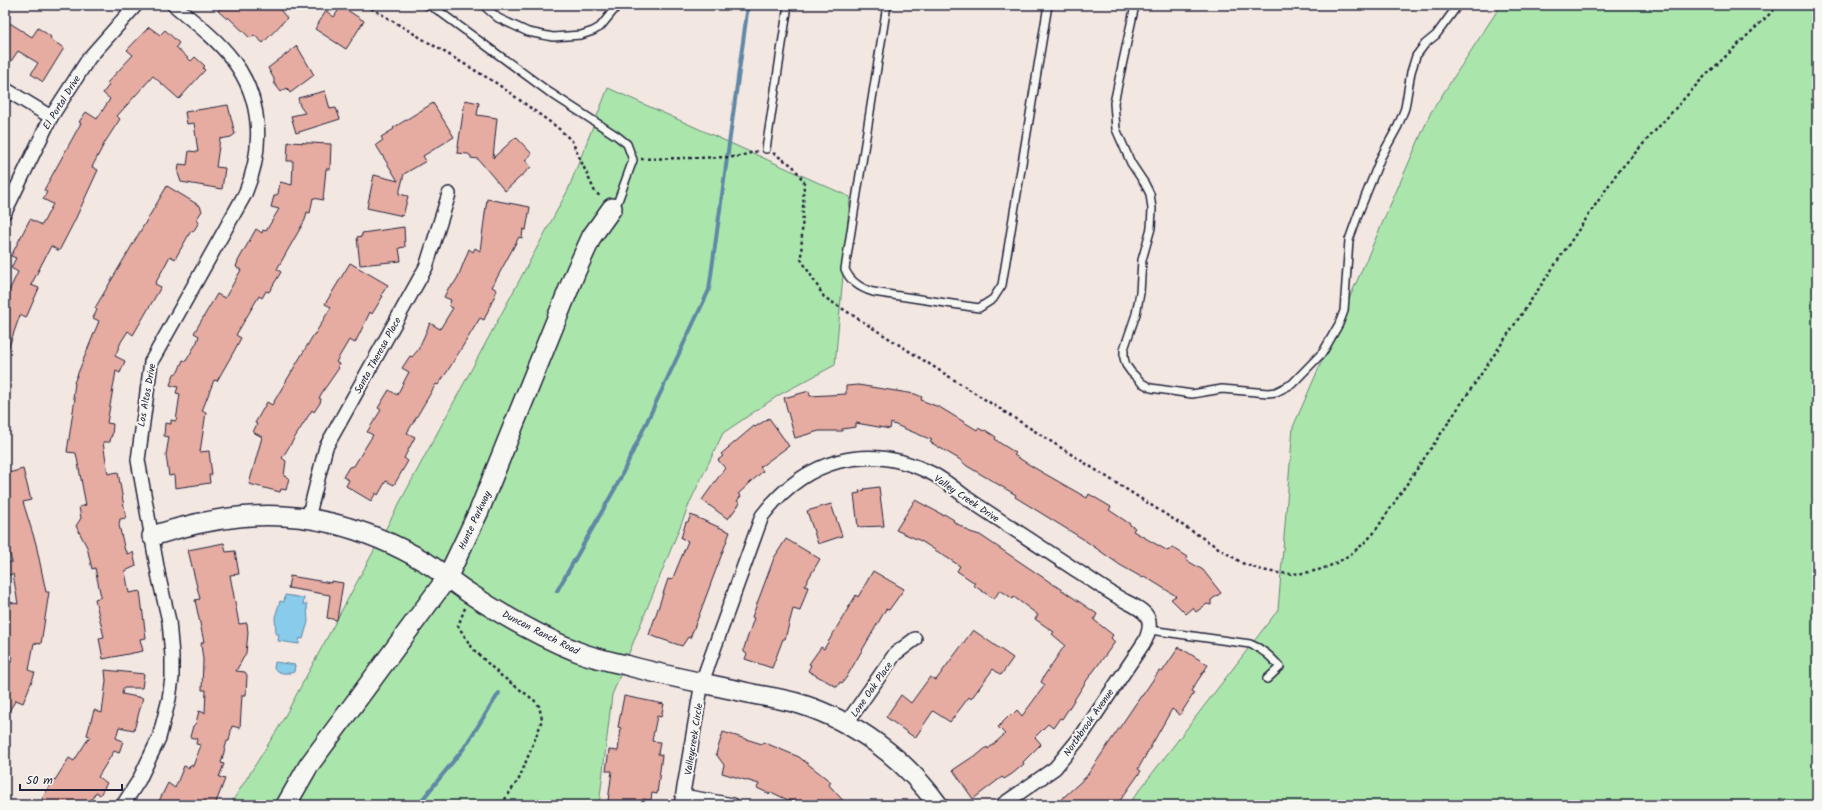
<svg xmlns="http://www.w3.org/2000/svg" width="1822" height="810" viewBox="0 0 1822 810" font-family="Kalam,sans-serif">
  <rect width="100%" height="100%" fill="#f3e7e2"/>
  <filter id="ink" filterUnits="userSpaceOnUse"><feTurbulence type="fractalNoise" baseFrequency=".025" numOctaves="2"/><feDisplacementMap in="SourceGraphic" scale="8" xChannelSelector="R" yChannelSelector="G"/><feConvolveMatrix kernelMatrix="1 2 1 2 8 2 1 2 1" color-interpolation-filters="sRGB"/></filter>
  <g filter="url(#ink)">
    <!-- green -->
    <g fill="#aae6ac" stroke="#668474">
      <polygon points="1501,5 1817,5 1817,805 1128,805 1278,610 1293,427 1431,112"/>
      <polygon points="608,88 850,197 835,365 779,395 723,433 690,502 612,695 599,805 230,805 279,727 568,190"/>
    </g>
    <!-- water -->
    <g fill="#89cbeb" stroke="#6087a5">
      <polygon points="285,595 304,598 303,604 307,604 308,622 303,639 300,638 299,644 278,641 279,634 276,634 275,617 280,601 284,602"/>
      <path d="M275 662 295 665 294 672C287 674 281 674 274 669Z"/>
    </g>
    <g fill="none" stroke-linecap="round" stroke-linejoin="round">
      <!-- stream -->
      <g stroke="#6087a5" stroke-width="4">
        <polyline points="557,591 617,485 709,290 748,5"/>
        <polyline points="418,805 464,748 499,693"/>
      </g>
    </g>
    <!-- building -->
    <g fill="#e6aca2" stroke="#22223b">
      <polygon points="224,5 276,5 287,18 263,43 254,35 250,38 228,17 227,19 218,11"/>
      <polygon points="341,6 364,21 346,49 315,29 326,11 334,17"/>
      <polygon points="5,20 32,37 38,28 47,34 51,37 50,39 64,48 43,82 31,74 38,63 18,51 5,70"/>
      <polygon points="149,27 160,35 165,30 179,43 176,47 191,61 195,57 205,66 203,68 205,70 179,99 153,76 117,116 120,119 105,142 92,167 98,170 74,222 59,251 51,246 31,285 39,288 26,318 20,315 7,352 5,352 5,291 8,293 18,272 11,268 16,258 11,256 30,219 42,225 53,204 43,199 47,192 44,190 81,123 79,122 86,112 97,119 110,99 103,93 109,85 107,83 133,55 127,50"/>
      <polygon points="297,46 314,75 290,93 287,88 281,92 274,83 274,79 268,68"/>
      <polygon points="325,91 330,109 336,108 340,119 296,133 291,116 305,113 300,106 298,98"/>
      <polygon points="465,100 479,103 477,115 497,118 493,158 516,137 532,154 525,160 531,167 505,191 478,159 471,158 471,156 468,154 457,153"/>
      <polygon points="433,103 454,137 423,156 426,161 404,174 399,194 408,196 403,216 367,208 374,175 398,181 376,145 383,140 381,137 394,129 393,128"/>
      <polygon points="228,105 235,134 231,137 220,139 216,167 225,168 222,189 181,182 178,173 179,164 187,165 189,151 198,152 194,123 187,124 185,112"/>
      <polygon points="288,142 331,144 330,169 326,169 323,200 313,198 310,213 307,212 305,220 277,269 281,272 269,292 266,291 262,298 259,296 236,335 241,338 233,353 217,381 214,380 202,411 206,412 200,452 209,451 212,475 209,475 210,483 175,488 174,475 169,476 166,455 169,437 164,436 165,423 171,424 171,420 176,421 180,394 176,393 178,387 170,385 174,374 178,372 183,360 186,361 197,342 199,336 194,333 217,294 225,298 241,270 236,267 238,261 256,229 262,233 263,230 266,231 279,209 271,207 274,196 278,194 280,182 292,185 293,161 287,161"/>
      <polygon points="167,186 200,206 202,211 196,220 199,222 193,232 191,231 175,259 170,256 155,284 161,287 133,335 128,331 121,342 115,356 125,361 120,373 116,371 107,423 113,424 112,436 111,436 110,442 103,442 108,474 118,472 126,518 120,519 119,525 125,551 127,551 127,554 133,552 136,566 125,571 129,593 140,591 146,638 140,639 143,651 103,659 99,638 104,637 95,599 101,597 95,568 92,569 87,547 76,526 81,518 79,507 86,505 76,453 67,452 75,398 73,398 75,383 74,383 99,321 93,318 97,310 95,308"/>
      <polygon points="487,199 530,207 526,230 523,229 522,238 519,237 492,287 497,290 484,320 480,318 447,372 438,385 436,384 407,433 415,437 404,458 408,461 394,485 386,481 378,495 376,493 371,501 346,486 349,480 343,477 349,467 354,466 360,456 373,435 367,432 381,410 378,408 389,390 397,395 409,372 402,368 410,356 412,357 418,350 430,323 440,329 453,308 449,306 451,300 444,297 449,287 453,285 458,277 469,249 473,252 475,248 480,251"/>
      <polygon points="404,227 405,247 399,248 401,261 360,265 357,237 362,236 362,233"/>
      <polygon points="350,263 388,285 381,295 383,296 372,314 370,312 355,343 349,340 336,362 339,364 338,367 339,368 323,391 319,398 321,399 320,403 314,412 312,410 282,458 286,461 284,476 289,478 286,490 281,489 280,492 249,484 262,437 253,432 257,424 255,423 267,402 272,405 314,334 315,334 331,307 325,304"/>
      <polygon points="858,385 915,394 922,397 921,400 941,408 977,430 978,428 984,431 985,430 996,437 995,439 1000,443 1016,453 1014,455 1033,467 1087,498 1089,494 1111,507 1109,510 1130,524 1130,525 1135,528 1133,531 1168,551 1172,547 1188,557 1186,560 1203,570 1221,593 1211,600 1211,605 1207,604 1196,612 1193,608 1186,614 1171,599 1176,596 1144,576 1143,578 1120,565 1083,539 1015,497 1016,495 967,466 959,459 930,442 932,440 891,423 890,429 856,423 856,427 842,429 843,431 819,431 795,438 784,398 809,391 810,396 846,394 846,386"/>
      <polygon points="769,418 789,446 760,467 763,471 738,494 741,496 737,501 740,503 728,519 702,500 725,468 718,460 723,456 721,454 754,426 755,427"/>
      <polygon points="23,469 31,500 23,502 36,544 46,592 49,592 41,644 34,643 29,670 35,673 23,703 16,700 5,717 5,675 13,657 5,655 5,601 18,604 13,574 8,575 6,563 12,562 5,537 5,474"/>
      <polygon points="879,487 884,526 858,527 854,494 860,493 859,491 865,490 864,489"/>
      <polygon points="915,500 943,515 944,514 954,520 953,521 970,532 980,535 1087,607 1097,614 1094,620 1113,635 1111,638 1115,642 1087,680 1062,719 1060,718 1053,728 1048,724 1035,737 1041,744 1023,762 1024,764 1012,774 1004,779 1002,777 973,799 953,770 974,756 975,757 987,747 988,749 1005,734 998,727 1011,714 1012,715 1017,710 1022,716 1045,685 1041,682 1044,676 1065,645 1052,634 1054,632 1035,619 1038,615 1014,597 1013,599 1000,590 994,599 973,585 975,583 957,571 960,566 921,541 896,530"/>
      <polygon points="831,504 842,536 818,544 807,511"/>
      <polygon points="691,515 730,532 698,618 690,638 688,637 682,646 649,635 668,579 672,580 688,541 681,538 686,522 688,522"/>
      <polygon points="786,539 820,559 804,586 808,587 800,611 793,609 785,639 783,639 772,668 745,659 747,654 744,652 744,648 754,618 752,617 774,558"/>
      <polygon points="224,543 226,552 235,551 239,574 230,575 239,624 247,623 248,633 246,653 236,671 245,672 247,675 246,695 242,695 240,728 232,726 229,741 227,741 221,763 224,764 219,777 225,779 215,805 165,805 159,801 168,783 175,788 184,766 189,768 190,765 193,766 201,745 196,744 197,739 190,737 193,726 196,723 199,711 205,713 206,690 202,690 203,659 201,645 202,642 204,642 195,600 200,599 188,550"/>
      <polygon points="873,571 904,589 889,610 886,609 846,678 842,683 840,682 837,687 808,671 811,665 809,664 821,647 824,649 856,595 858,597"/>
      <polygon points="290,576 331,583 331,581 343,583 337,620 327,618 330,595 288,588"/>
      <polygon points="973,630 1013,658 1001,675 993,669 971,699 969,697 950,722 933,711 915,738 886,717 901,695 911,703 930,677 936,680"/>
      <polygon points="1179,647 1208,665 1191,691 1194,693 1180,715 1172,709 1138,769 1141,771 1117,805 1055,805 1086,777 1141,696 1142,696 1159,671 1162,672"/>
      <polygon points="105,670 144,674 142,688 123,688 122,694 143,698 134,730 119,727 116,738 123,741 119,753 114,751 98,777 107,783 100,795 96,792 88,805 41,805 44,801 42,799 54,779 55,780 69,758 74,761 90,736 87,735 94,710 102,713 106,681"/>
      <polygon points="624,696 664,704 661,717 657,716 652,741 660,742 658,754 662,755 657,794 652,793 651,800 643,799 642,805 614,805 615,802 608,801 612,771 606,771 609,750 618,751 621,728 618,727"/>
      <polygon points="723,732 762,744 763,742 799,757 831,782 829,785 847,805 803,805 795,799 792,802 771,792 770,794 757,788 759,784 722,773 724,765 716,754"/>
    </g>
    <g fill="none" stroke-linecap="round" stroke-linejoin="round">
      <defs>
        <g id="lane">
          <polyline points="427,5 436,9 549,92 617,136 627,144 633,160 618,201 612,208"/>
          <polyline points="483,5 498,18 528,32 553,37 581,35 593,31 600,27 618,5"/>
          <path d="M887 5 845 269C850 282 860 288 873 292L979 308 993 299 1002 285 1048 5"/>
          <polyline points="1135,5 1114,103 1116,129 1131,163 1145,184 1150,194 1152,209 1151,228 1142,260 1140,293 1136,314 1124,349 1124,358 1126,365 1131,372 1142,383 1151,388 1192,394 1222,389 1268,393 1276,392 1292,384 1323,352 1339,324 1344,311 1349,240 1359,212 1381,157 1398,126 1405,108 1411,72 1416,56 1425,44 1436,35 1458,5"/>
          <polyline points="766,149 788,5"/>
          <path d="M1150 630 1250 644C1263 649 1271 657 1280 667L1267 679"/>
        </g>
        <g id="street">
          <polyline points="5,89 51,117"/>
          <polyline points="5,212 51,117 89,58 136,5"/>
          <polyline points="308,518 326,447 426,267 449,194"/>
          <polyline points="846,724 895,654 915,639"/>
          <polyline points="683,796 733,805"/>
          <path d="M123 805 139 780 159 738 169 699 172 678V656L169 621 159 578 138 460 151 362 245 194C264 149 263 99 232 59 216 38 194 22 174 5"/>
          <path d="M681 805 702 682 762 516C805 459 868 441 933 474 950 483 964 497 980 507 1012 528 1044 549 1076 570 1092 580 1108 592 1125 601 1145 611 1156 617 1145 641L1082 735 1055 768 1002 805"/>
        </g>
        <g id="secondary">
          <path d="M152 536C211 517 270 508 331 523 365 531 397 545 427 563 441 572 455 584 469 593 502 615 539 636 576 651 592 658 610 661 626 665 668 677 711 684 753 694 769 697 785 699 800 704 855 721 905 759 938 805"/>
          <polyline points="286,805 309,765 447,578 479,511 576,271 592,236 612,208"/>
        </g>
      </defs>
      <!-- lane casing -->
      <use href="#lane" stroke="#22223b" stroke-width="10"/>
      <!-- street casing -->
      <use href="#street" stroke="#22223b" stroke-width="16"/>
      <!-- secondary casing -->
      <use href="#secondary" stroke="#22223b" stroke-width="22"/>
      <!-- path -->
      <g stroke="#22223b" stroke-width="2.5" stroke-dasharray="3 3" stroke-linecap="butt">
        <polyline points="366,5 496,83 557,127 572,141 595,192 601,197"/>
        <path d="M773 153 793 166 804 182 801 259 824 297 1242 563C1293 584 1336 574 1373 534L1617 173 1700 81 1779 5"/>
        <polyline points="641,159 736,157 758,151"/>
        <polyline points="465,608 458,626 473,649 499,674 534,700 539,706 542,719 539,729 519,779 501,805"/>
      </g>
      <!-- lane -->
      <use href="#lane" stroke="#f6f6f2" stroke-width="7"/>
      <!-- street -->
      <use href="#street" stroke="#f6f6f2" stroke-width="13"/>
      <!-- secondary -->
      <use href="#secondary" stroke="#f6f6f2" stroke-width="19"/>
    </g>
  </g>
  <g text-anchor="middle" stroke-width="4" stroke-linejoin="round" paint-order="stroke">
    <!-- street labels -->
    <g font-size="10" fill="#22223b" stroke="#f6f6f2">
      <text transform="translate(61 102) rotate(-58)" y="4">El Portal Drive</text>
      <text transform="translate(377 355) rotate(-61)" y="4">Santa Theresa Place</text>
      <text transform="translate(146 395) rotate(-80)" y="4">Los Altos Drive</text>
      <text transform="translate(967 498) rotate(34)" y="4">Valley Creek Drive</text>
      <text transform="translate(474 520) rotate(-65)" y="4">Hunte Parkway</text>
      <text transform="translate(541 632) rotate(27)" y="4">Duncan Ranch Road</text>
      <text transform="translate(871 689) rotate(-55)" y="4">Lone Oak Place</text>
      <text transform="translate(1088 722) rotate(-55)" y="4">Northbrook Avenue</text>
      <text transform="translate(693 739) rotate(-81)" y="4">Valleycreek Circle</text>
    </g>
  </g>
  <!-- margin -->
  <rect width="1822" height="810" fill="none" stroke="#f6f6f2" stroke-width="20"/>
  <rect x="10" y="10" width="1802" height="790" fill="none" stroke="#22223b" stroke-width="1.5" filter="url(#ink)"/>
  <!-- scale -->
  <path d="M20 784v6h102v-6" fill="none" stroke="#22223b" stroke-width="2"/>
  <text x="26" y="784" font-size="12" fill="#22223b" stroke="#f6f6f2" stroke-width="3" paint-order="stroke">50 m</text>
</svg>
